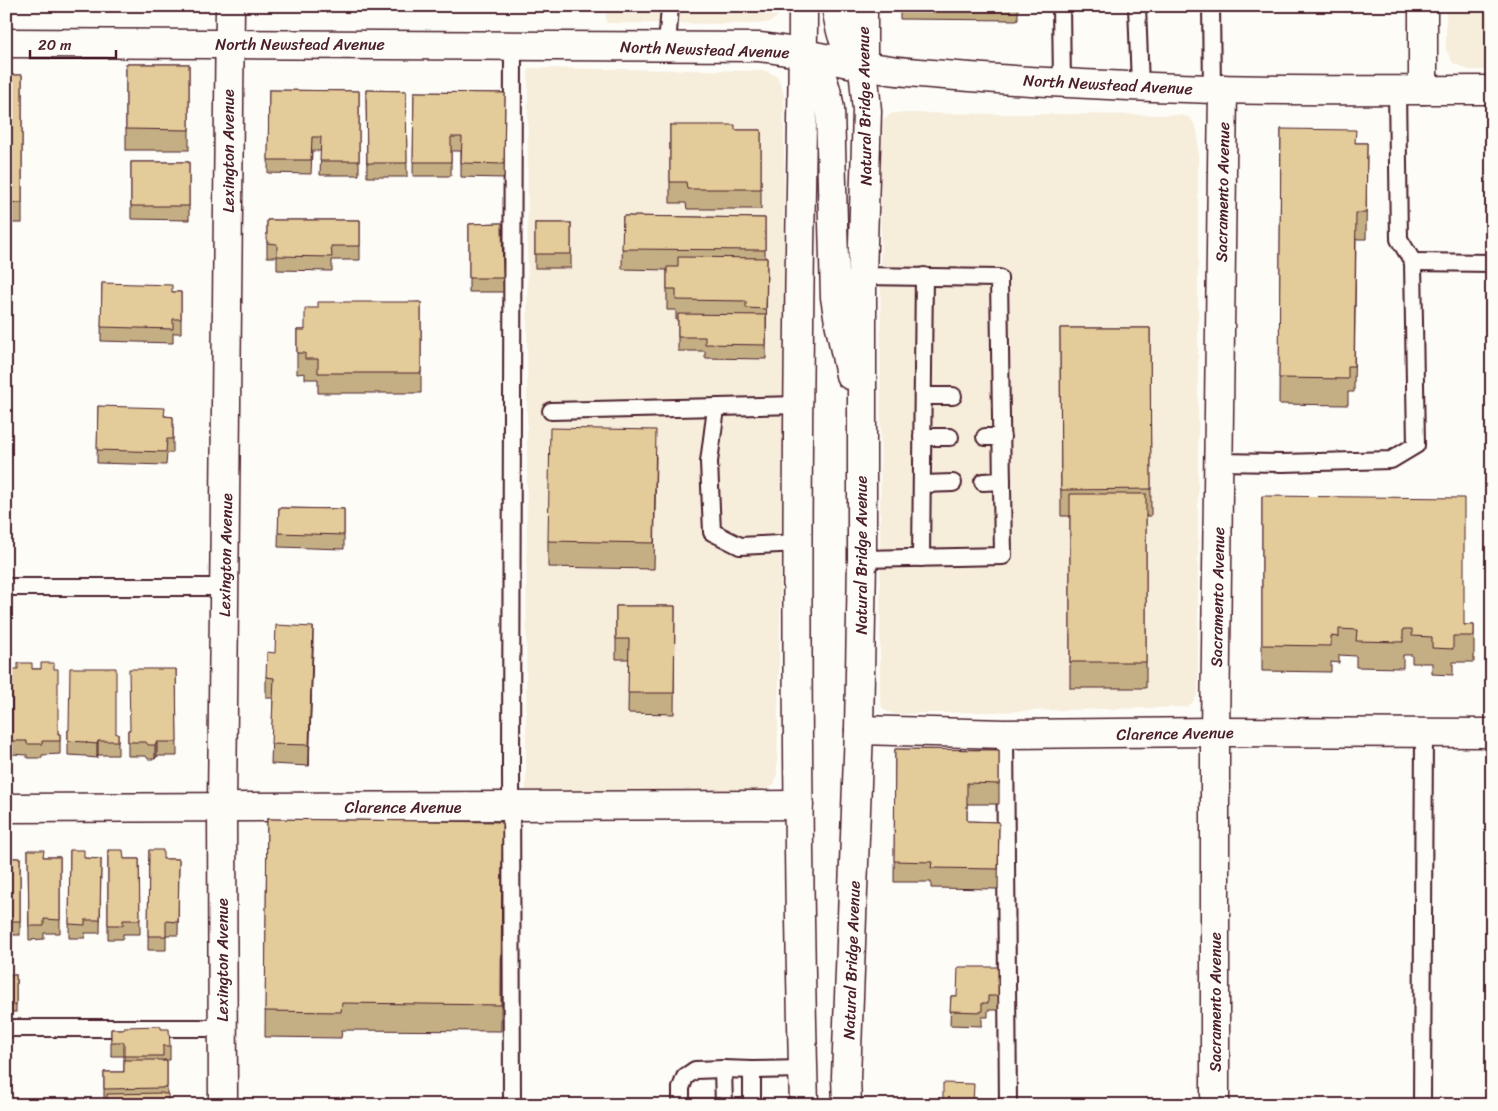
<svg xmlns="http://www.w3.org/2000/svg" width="1498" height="1111" viewBox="0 0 1498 1111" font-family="Sriracha,sans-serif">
  <rect width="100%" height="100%" fill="#fdfcf7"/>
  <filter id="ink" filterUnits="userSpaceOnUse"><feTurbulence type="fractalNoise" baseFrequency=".02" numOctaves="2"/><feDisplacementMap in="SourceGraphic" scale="10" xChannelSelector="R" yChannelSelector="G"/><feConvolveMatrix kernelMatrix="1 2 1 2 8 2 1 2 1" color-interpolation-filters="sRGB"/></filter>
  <g filter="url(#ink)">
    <!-- built -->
    <g fill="#f6eddb">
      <polygon points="606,6 781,6 777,17 770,22 757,24 606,23"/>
      <polygon points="1446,6 1492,6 1492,70 1469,70 1453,63 1446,49"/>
      <polygon points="528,68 765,71 777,76 781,85 784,96 784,405 777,774 774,785 766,790 752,791 526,790"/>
      <polygon points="893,113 1181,115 1190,118 1196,127 1198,138 1198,694 1192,703 1186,707 894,714 886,711 882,707 880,699 881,125 884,119"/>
    </g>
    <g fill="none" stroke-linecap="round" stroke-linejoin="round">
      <defs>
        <g id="lane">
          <polyline points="1061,6 1062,83"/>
          <polyline points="1137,6 1140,86"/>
          <polyline points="1211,6 1212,89"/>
          <polyline points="667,46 670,6"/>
          <polyline points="1413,262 1492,263"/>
          <polyline points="862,276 999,278 1003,556 862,559"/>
          <polyline points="923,396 953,396"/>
          <polyline points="716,408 709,462 712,532 740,546 798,543"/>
          <polyline points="551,411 799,405"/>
          <polyline points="922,437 950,437"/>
          <polyline points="985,437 1002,437"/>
          <polyline points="1219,462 1283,463 1391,460 1416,445 1413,262 1399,239 1397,89"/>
          <polyline points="983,482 1002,481"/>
          <polyline points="922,484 953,483"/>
          <polyline points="921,558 924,276"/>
          <polyline points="6,587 225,587"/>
          <polyline points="1005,734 1008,1105"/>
          <polyline points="6,1028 223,1028"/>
          <polyline points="723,1069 724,1105"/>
          <polyline points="752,1070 752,1105"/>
          <polyline points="512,1105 511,766 513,45"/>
          <polyline points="681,1105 681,1088 685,1077 695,1070 723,1069 752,1070 803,1069"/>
          <polyline points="1422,1105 1424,733"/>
        </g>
        <g id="street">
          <polyline points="1423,90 1423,6"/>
          <polyline points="859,730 1005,734 1215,732 1492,733"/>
          <polyline points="6,808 799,805"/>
          <polyline points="223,1105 222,807 230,6"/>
          <polyline points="1215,1105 1215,732 1223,89"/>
        </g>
        <path id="secondary" d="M6 43 759 47C809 52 858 68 908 72 1009 81 1111 86 1213 89 1306 91 1399 90 1492 90"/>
        <g id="primary">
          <path d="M803 6C803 113 800 220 799 326 796 586 797 845 804 1105"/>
          <path d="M836 6C840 32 843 48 863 66"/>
          <path d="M803 53C822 69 826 85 830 109L835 297 839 322 850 375"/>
          <polyline points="847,1105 846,1077 859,730 862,559 862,276 867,111 863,66 863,6"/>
        </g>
      </defs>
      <!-- lane casing -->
      <use href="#lane" stroke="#4a1f2b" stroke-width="20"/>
      <!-- street casing -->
      <use href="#street" stroke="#4a1f2b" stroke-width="31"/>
      <!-- secondary casing -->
      <use href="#secondary" stroke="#4a1f2b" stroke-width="31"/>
      <!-- primary casing -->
      <use href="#primary" stroke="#4a1f2b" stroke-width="31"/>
      <!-- lane -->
      <use href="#lane" stroke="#fdfcf7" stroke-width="16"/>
      <!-- street -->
      <use href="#street" stroke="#fdfcf7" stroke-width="28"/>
      <!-- secondary -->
      <use href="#secondary" stroke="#fdfcf7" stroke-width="28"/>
      <!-- primary -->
      <use href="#primary" stroke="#fdfcf7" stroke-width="28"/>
    </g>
    <!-- wall -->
    <g fill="#c4af84" stroke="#4a1f2b">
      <polygon points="900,6 1018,6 1018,20 900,19"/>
      <rect x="126" y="64" width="63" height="86"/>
      <rect x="6" y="75" width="16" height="148"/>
      <polygon points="269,90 359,91 359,175 320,175 321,151 312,151 311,174 268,173"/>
      <polygon points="366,90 406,91 407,177 367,177"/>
      <polygon points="414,92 505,93 504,178 461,177 461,151 451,151 451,176 413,176"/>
      <polygon points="670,125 735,130 761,130 761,209 687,209 686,203 670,203"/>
      <polygon points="1281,129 1356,143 1367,143 1366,239 1356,239 1354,392 1348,392 1348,405 1279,404"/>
      <polygon points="131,162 189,162 189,220 131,219"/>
      <polygon points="623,216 765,218 765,258 767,258 766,359 705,358 705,351 678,351 678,320 676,320 676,310 667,310 667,270 622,269"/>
      <polygon points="267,220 360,220 360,260 332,260 332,271 277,270 277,257 267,257"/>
      <polygon points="502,223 503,292 469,292 469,224"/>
      <rect x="535" y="223" width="36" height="45"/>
      <polygon points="102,283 172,292 181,292 181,333 173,333 173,343 101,341"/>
      <polygon points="421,302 421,393 318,393 318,379 305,379 305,373 297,374 297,330 305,330 318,308"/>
      <polygon points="1060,328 1150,328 1151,516 1146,516 1146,688 1070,688 1070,516 1061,516"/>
      <polygon points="98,406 165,416 173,417 173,453 167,453 166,465 97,463"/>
      <polygon points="656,456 654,569 548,567 548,541"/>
      <polygon points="1262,496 1464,625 1474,625 1474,662 1453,662 1453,675 1432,674 1432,663 1412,663 1412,655 1403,655 1403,668 1356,667 1356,656 1339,655 1339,663 1331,662 1331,672 1262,671"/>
      <polygon points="279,508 344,509 344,549 278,547"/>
      <polygon points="616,606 675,606 674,714 628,713 629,659 616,659"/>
      <polygon points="313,647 309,766 271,764 273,698 266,698 266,677 275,653"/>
      <polygon points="32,669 54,669 58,734 60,734 60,754 42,755 42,758 27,758 27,755 11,754 11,734 12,733"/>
      <polygon points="176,669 177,756 157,756 155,759 148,759 146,756 128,756 128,730 130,730"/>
      <polygon points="68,730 118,734 118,755 98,755 97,758 87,757 86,756 68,755"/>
      <polygon points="895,749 999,750 999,804 967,804 967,821 999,822 998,889 931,888 931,882 894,882"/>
      <polygon points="267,819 502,822 501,1031 342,1030 341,1038 265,1037"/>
      <polygon points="28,850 44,857 60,857 60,933 44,933 44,939 29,940"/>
      <polygon points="70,850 84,858 101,859 100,933 85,933 85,938 69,938"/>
      <polygon points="108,850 124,859 139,859 140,934 123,934 123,939 108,939"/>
      <polygon points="149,850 163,859 179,859 178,935 166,935 166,950 148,950"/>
      <rect x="6" y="858" width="14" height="77"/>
      <polygon points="998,967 998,1010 988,1010 988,1017 982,1017 982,1026 950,1025 951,996 957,996"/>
      <rect x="6" y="975" width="10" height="37"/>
      <polygon points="111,1029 161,1029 170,1046 170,1060 163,1060 163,1061 167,1061 167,1094 168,1105 107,1105 107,1102 104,1102 104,1072 124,1072 124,1056 111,1056"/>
    </g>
    <!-- shaded-wall -->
    <g fill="#a08e6c" stroke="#4a1f2b">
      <polygon points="313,627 313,647 309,766 309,745"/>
      <polygon points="98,741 98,755 97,758 97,744"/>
      <polygon points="157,742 157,756 155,759 155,745"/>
    </g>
    <!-- building -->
    <g fill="#e4cb9a" stroke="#4a1f2b">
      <polygon points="126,64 189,64 189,130 126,129"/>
      <polygon points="6,75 22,75 22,203 6,202"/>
      <polygon points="269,90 359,91 359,161 320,161 321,137 312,137 311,160 268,160"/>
      <polygon points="366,90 406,91 407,163 367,163"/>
      <polygon points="414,92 505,93 504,164 461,163 462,137 451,137 451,162 413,162"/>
      <polygon points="670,125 735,125 735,130 761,130 761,189 687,189 686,182 670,182"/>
      <polygon points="1281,129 1356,130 1355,143 1367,143 1366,213 1356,213 1354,366 1348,366 1348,379 1279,378"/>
      <rect x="131" y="162" width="58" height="44"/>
      <polygon points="623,216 765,218 765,250 622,249"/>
      <polygon points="267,220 360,220 360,246 331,246 332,257 277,256 277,244 267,243"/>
      <polygon points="502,223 503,278 469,278 469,224"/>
      <rect x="535" y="223" width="36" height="31"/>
      <polygon points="678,257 767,258 766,309 746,308 746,301 676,300 676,289 667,289 667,267 678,267"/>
      <polygon points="102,283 172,285 172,292 181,292 181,319 173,319 173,329 101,327"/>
      <polygon points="318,302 421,302 421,373 318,373 318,359 305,359 305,353 297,353 297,330 305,330 305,308 318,308"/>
      <polygon points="678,314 766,315 766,345 705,344 705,337 678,337"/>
      <polygon points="1060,328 1150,328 1151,489 1061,490"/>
      <polygon points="98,406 165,408 164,416 173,417 173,439 167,439 166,452 97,450"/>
      <polygon points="550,428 656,430 654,543 548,541"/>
      <rect x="1070" y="494" width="76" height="168"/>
      <polygon points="1262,496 1464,498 1464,625 1474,625 1474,636 1453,636 1453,649 1432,648 1432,637 1412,636 1412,629 1403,629 1403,642 1356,641 1357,630 1339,629 1339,637 1331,636 1331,646 1262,645"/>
      <polygon points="279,508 344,509 344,535 278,533"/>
      <polygon points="616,606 675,606 674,693 628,693 629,639 616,639"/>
      <polygon points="276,625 313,627 309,745 271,744 274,678 266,677 267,652 275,653"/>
      <polygon points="18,663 32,663 32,669 41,669 41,663 54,663 54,669 58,669 58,734 60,734 60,741 42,741 42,744 27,744 27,741 11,741 11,734 12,733 12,669 18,669"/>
      <polygon points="70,668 116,668 116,734 118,734 118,741 98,741 97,744 87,743 86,742 68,741 68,730 69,730"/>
      <polygon points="129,669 176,669 177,742 157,742 155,745 148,745 146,742 128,742 128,730 130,730"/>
      <polygon points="895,749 999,750 999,784 967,783 967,821 999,822 998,869 931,868 932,862 894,861"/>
      <polygon points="267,819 502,822 501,1005 342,1003 341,1012 265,1011"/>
      <polygon points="28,850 44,850 43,857 60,857 60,920 44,919 44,926 29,926"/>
      <polygon points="70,850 84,850 84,858 101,859 100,920 85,920 85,925 69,924"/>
      <polygon points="108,850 123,850 124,859 139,859 140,920 123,920 123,925 108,925"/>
      <polygon points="149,850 163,850 163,859 179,859 178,922 166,921 166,936 148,936"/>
      <rect x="6" y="858" width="14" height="63"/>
      <polygon points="958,967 998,967 998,996 988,996 988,1003 982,1003 982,1012 950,1011 951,996 957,996"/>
      <rect x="6" y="975" width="10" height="30"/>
      <polygon points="161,1026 161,1029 169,1029 170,1046 163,1046 163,1056 124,1056 124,1042 111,1042 111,1029 124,1029 124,1027"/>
      <polygon points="124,1060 162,1060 162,1061 167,1061 167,1087 163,1087 163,1088 104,1089 104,1072 124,1072"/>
      <polygon points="943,1083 974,1084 973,1105 943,1105"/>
      <polygon points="163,1093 163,1094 168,1094 168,1104 163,1104 163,1105 107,1105 107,1094"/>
      <rect x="689" y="1098" width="31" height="7"/>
    </g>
  </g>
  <g text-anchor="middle" stroke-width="5" stroke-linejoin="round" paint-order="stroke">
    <!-- street labels -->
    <g font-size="16" fill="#4a1f2b" stroke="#fdfcf7">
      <text x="300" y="50">North Newstead Avenue</text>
      <text transform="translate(705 49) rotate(2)" y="6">North Newstead Avenue</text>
      <text transform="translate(1108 84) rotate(3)" y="6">North Newstead Avenue</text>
      <text transform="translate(864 106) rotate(-91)" y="6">Natural Bridge Avenue</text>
      <text transform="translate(228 151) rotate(-90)" y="6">Lexington Avenue</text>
      <text transform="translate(1222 192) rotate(-89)" y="6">Sacramento Avenue</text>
      <text transform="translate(225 555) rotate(-89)" y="6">Lexington Avenue</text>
      <text transform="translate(861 555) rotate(-90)" y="6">Natural Bridge Avenue</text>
      <text transform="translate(1217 597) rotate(-89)" y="6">Sacramento Avenue</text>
      <text transform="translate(1175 733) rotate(-1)" y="6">Clarence Avenue</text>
      <text x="403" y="813">Clarence Avenue</text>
      <text transform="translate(222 960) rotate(-90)" y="6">Lexington Avenue</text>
      <text transform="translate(851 960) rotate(-88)" y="6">Natural Bridge Avenue</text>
      <text transform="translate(1215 1002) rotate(-90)" y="6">Sacramento Avenue</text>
    </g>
  </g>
  <!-- margin -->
  <rect width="1498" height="1111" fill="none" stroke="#fdfcf7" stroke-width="25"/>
  <rect x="12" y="12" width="1473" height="1086" fill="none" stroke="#4a1f2b" stroke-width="2" filter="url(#ink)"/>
  <!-- scale -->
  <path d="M30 50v8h86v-8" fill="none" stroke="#4a1f2b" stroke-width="2.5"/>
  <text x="38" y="50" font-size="15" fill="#4a1f2b" stroke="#fdfcf7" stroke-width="4" paint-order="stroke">20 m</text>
</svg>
